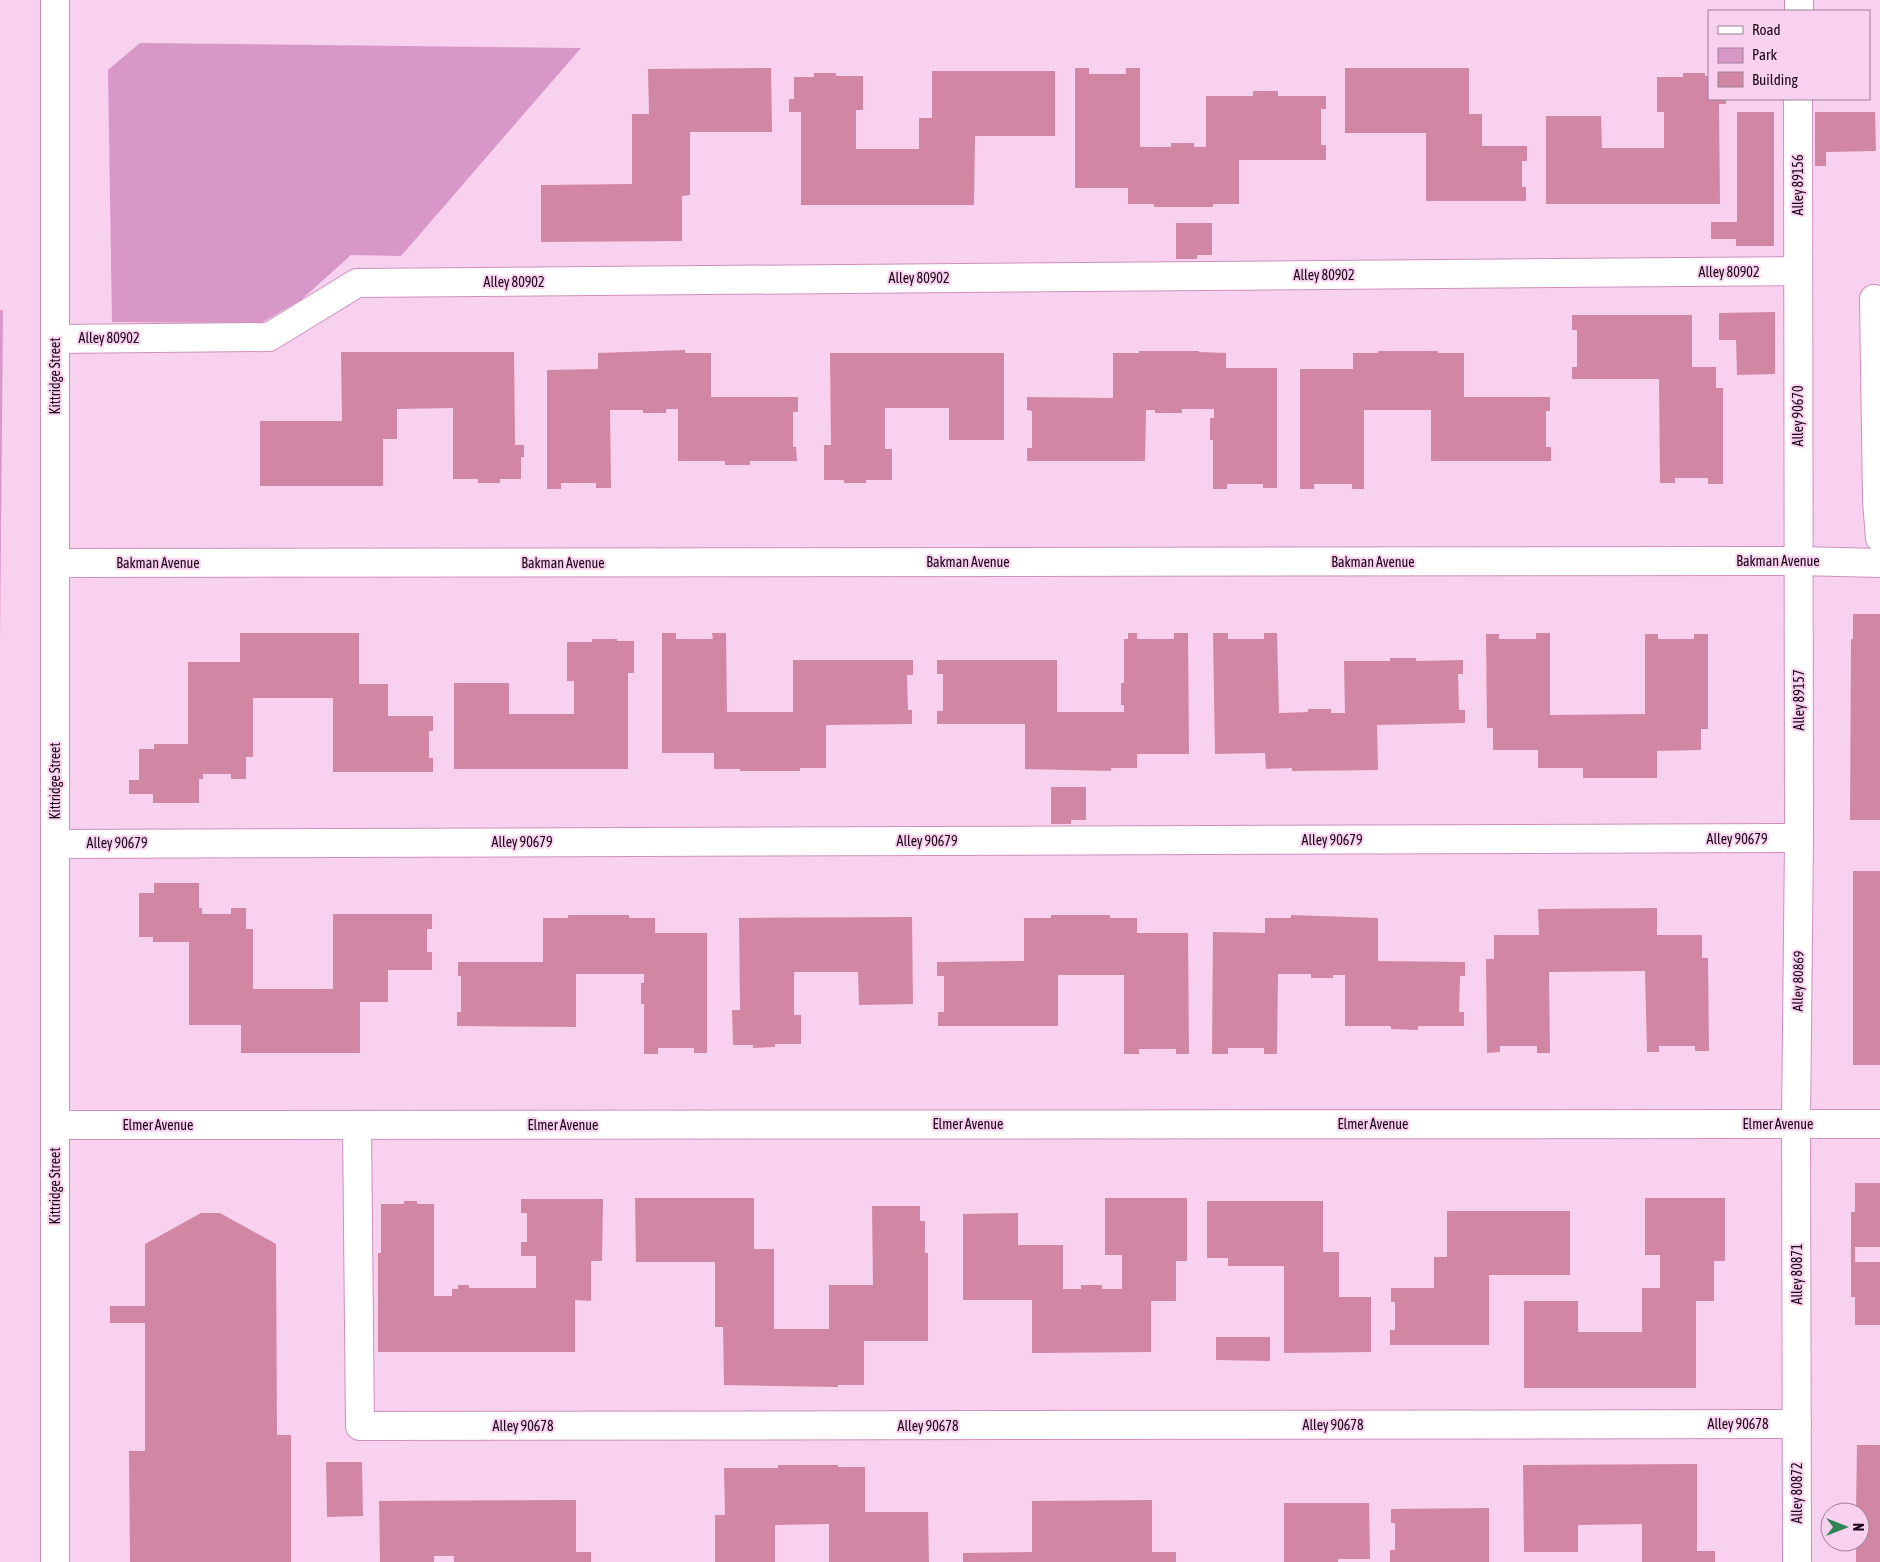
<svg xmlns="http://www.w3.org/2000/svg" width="1880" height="1562" viewBox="0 0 1880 1562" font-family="'Asap Condensed',sans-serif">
  <rect width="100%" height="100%" fill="#f8d1ee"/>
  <!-- green -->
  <g fill="#d797c7">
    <polygon points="140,43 581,48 401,256 351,255 301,300 261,323 112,322 108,70"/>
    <polygon points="0,310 3,310 0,644"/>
  </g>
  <!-- building -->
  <g fill="#d187a3">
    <polygon points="771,68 772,132 690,132 690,195 682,196 682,241 541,242 541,185 632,184 632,114 649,114 648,69"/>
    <polygon points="1075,68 1089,68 1089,74 1126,74 1126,68 1140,68 1140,147 1171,147 1171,143 1194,143 1194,147 1206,147 1206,96 1253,96 1253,91 1278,91 1278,96 1326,96 1326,109 1321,109 1321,145 1326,145 1326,160 1239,160 1239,204 1213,204 1213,207 1154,207 1154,204 1128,204 1128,188 1075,188"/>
    <polygon points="1345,68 1469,68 1469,114 1482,114 1482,146 1527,146 1527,161 1522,161 1522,187 1526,187 1526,201 1426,201 1426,133 1345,133"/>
    <polygon points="932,71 1055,71 1055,136 975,136 974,205 801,205 801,112 789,112 789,99 794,99 794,77 814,77 814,73 836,73 836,76 863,76 863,110 856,110 856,149 919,149 919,118 932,118"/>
    <polygon points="1683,73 1705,73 1705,76 1709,76 1709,99 1726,99 1726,104 1719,104 1720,204 1546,204 1546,116 1601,116 1602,148 1664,148 1664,112 1657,112 1657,77 1683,77"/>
    <polygon points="1737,112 1774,112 1774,246 1736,246 1736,239 1711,239 1711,222 1737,222"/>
    <polygon points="1815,112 1875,112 1876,151 1826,152 1826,166 1815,166"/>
    <polygon points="1176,223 1212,223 1212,255 1197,255 1197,259 1176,259"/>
    <polygon points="1775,312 1775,374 1737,375 1736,340 1719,340 1719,313"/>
    <polygon points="1572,315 1692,315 1692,367 1716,367 1716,388 1723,388 1723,484 1708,484 1708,478 1675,478 1675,483 1660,483 1659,379 1572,379 1572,367 1577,367 1577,330 1572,330"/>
    <polygon points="685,350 685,353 711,353 711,397 798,397 798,412 793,412 793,447 796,447 797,461 750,461 750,465 725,465 725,461 678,461 678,409 666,409 666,413 643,413 643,410 610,410 611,488 596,488 596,483 561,483 561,489 547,489 547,370 598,369 598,353"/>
    <polygon points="1139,351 1199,351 1199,352 1226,353 1226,368 1277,368 1277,488 1263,488 1263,484 1227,484 1227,489 1213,489 1213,440 1210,440 1210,418 1214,418 1214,409 1182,409 1182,413 1155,413 1155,410 1146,410 1145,461 1027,461 1027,448 1032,448 1032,411 1027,410 1027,397 1113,398 1113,353 1139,353"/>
    <polygon points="1378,351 1438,351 1438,353 1464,353 1464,397 1550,397 1550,411 1546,411 1546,447 1551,447 1551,461 1431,461 1431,410 1364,410 1364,489 1352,489 1352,484 1314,484 1314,489 1300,489 1300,369 1353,369 1353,353 1378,353"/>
    <polygon points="341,352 514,352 515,445 524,445 524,457 521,457 521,479 500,479 500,483 478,483 478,479 453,479 453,408 397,409 397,439 383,439 383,486 260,486 260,421 342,421"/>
    <polygon points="830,353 1004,353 1004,440 949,440 949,408 885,408 885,449 892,449 892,480 866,480 866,483 844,483 844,480 824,480 824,445 831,445"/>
    <polygon points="1853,614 1880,614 1880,820 1850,820 1851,639 1853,639"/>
    <polygon points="240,633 359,633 359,684 388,684 388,716 433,716 433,731 429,731 429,758 433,758 433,772 333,772 333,698 253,698 253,757 246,757 246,779 231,779 231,774 203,774 203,779 199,779 199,803 153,803 153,794 129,794 129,780 139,780 139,749 154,749 154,744 188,744 188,662 240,662"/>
    <polygon points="662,633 676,633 676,639 713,639 712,633 726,633 727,712 793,712 793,660 913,660 913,675 907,675 908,710 912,710 912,724 826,725 826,768 800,768 800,771 740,771 740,769 714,769 714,753 662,753"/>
    <polygon points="1128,633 1137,633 1137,639 1174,639 1174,633 1188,633 1189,754 1137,754 1137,768 1111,768 1111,771 1025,769 1025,724 937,724 937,711 943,711 943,674 937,674 937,660 1057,660 1057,712 1124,712 1124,705 1121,705 1121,683 1124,683 1124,639 1128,639"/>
    <polygon points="1213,633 1228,633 1228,639 1264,639 1264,633 1277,633 1279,713 1308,712 1308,709 1331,709 1331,713 1345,713 1344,661 1390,661 1390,658 1416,658 1416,661 1463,660 1463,674 1458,674 1459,710 1465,710 1465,723 1377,725 1378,770 1292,771 1292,768 1266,769 1265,753 1215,754"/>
    <polygon points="1536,633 1550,633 1550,715 1645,714 1645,634 1658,634 1658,639 1694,639 1694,634 1708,634 1708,729 1701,729 1701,750 1657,751 1657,778 1583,778 1583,768 1538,768 1538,750 1493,750 1493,728 1487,728 1486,634 1499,634 1499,639 1536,639"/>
    <polygon points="592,639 617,639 617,641 634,641 634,673 628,673 628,769 454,769 454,683 509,683 509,714 574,714 574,681 567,681 567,642 592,642"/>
    <polygon points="1051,787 1086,787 1086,820 1071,820 1071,824 1051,824"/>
    <rect x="1853" y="871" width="27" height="194"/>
    <polygon points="154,883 199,883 199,908 202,908 202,914 231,914 231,908 246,908 246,929 253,929 253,989 333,989 333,914 432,914 432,929 427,929 427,952 432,952 432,970 388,970 388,1002 360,1002 360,1053 241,1053 241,1025 189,1025 189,942 153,942 153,937 139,937 139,893 154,893"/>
    <polygon points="1657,908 1657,935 1702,935 1702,958 1708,958 1709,1051 1695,1051 1695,1046 1659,1046 1659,1052 1647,1052 1645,971 1549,972 1550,1053 1537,1053 1537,1046 1500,1046 1500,1052 1487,1053 1486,959 1494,959 1494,935 1539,935 1538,909"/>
    <polygon points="568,915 629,915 629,918 655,918 655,933 707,933 707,1053 694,1053 694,1048 658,1048 658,1054 644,1054 644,1004 641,1004 641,983 644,983 644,974 576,974 576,1027 457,1026 457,1012 461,1012 461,976 458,976 458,962 543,962 543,918 568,918"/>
    <polygon points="1051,915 1110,915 1110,918 1137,918 1137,933 1188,933 1189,1054 1176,1054 1176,1049 1139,1049 1139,1054 1124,1054 1124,975 1058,975 1058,1026 938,1026 938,1012 944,1012 944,976 937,976 937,962 1024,961 1024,918 1051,918"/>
    <polygon points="1291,915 1378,918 1378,961 1465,962 1465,976 1460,976 1459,1012 1464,1012 1464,1026 1418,1026 1418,1030 1391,1029 1391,1026 1345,1026 1345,975 1333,975 1333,978 1311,978 1311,974 1278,974 1277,1054 1264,1054 1264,1048 1228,1048 1228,1054 1212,1054 1213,932 1265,933 1265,918 1291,918"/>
    <polygon points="912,917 913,1004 859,1005 858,972 794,972 794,1015 801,1015 801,1044 775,1044 775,1047 753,1048 753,1045 733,1045 732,1010 740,1010 739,918"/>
    <polygon points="1855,1183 1880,1183 1880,1247 1855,1247 1855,1262 1880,1262 1880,1325 1855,1325 1855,1297 1851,1297 1851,1212 1855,1212"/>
    <polygon points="635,1198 754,1198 754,1249 774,1249 774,1329 829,1329 829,1285 873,1285 872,1206 920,1206 920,1221 925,1221 925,1253 928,1253 928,1341 864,1341 864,1385 838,1385 838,1387 724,1385 723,1327 715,1327 715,1262 636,1262"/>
    <polygon points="1105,1198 1187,1198 1187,1261 1176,1261 1176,1301 1151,1301 1151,1352 1032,1353 1032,1300 963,1300 963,1214 1018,1213 1018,1245 1063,1245 1063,1289 1081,1289 1081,1285 1102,1285 1102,1289 1122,1289 1122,1255 1105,1255"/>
    <polygon points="1645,1198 1725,1198 1725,1261 1714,1261 1714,1301 1696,1301 1696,1388 1524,1388 1524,1301 1578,1301 1578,1332 1642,1332 1642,1288 1660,1288 1660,1255 1645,1255"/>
    <polygon points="521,1199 603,1199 602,1261 591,1261 591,1301 575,1300 575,1352 378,1352 378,1253 381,1253 381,1204 404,1204 404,1201 417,1201 417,1204 434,1204 434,1296 452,1296 452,1289 458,1289 458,1285 469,1285 469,1288 536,1288 536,1256 521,1256 521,1242 527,1242 527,1213 521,1213"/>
    <polygon points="1207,1201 1323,1201 1323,1252 1339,1252 1339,1297 1371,1297 1371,1352 1284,1353 1284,1266 1228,1266 1228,1258 1207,1258"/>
    <polygon points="1447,1211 1570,1211 1570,1275 1489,1275 1489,1345 1390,1345 1390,1330 1395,1330 1395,1302 1391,1302 1391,1288 1434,1288 1434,1257 1447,1257"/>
    <polygon points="201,1213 220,1213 276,1244 277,1435 291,1435 291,1562 130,1562 129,1451 145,1451 145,1323 110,1323 110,1306 145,1306 145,1244"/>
    <polygon points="1216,1337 1270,1337 1270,1361 1216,1360"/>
    <polygon points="1857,1445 1880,1445 1880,1562 1856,1562 1856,1542 1860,1542 1860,1512 1856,1512"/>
    <polygon points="326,1462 362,1462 363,1516 327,1517"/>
    <polygon points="1697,1464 1697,1551 1715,1551 1715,1562 1642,1562 1642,1524 1578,1525 1578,1552 1524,1552 1523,1465"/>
    <polygon points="778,1465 838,1465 838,1467 865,1467 865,1512 928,1512 929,1562 829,1562 829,1524 775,1525 775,1562 715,1562 715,1515 725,1515 724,1468 778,1468"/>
    <polygon points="576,1500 576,1552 591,1552 591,1562 454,1562 454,1556 434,1556 434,1562 380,1562 379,1501"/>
    <polygon points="1152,1500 1152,1552 1176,1552 1176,1562 963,1562 963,1553 1032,1552 1032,1501"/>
    <polygon points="1284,1503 1369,1503 1370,1559 1338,1559 1338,1562 1284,1562"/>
    <polygon points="1489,1508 1489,1562 1390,1562 1390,1550 1395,1550 1395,1523 1391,1523 1391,1509"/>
  </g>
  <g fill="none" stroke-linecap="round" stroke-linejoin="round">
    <defs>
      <g id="minor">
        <polyline points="1799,11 1799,0"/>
        <polyline points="1874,299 1877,501 1880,538"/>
        <polyline points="55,339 269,337 357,283 1798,271"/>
        <polyline points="55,563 1799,561 1880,563"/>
        <polyline points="55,844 1799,838"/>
        <polyline points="55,1125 1880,1124"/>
        <polyline points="357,1125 360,1426 1797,1424"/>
        <polyline points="55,1562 55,0"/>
        <polyline points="1797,1562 1796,1124 1799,838 1798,99"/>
      </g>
    </defs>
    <!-- minor casing -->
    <use href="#minor" stroke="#cd90be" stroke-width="30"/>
    <!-- minor -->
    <use href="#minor" stroke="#fff" stroke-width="28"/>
  </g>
  <g text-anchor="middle" stroke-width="4" stroke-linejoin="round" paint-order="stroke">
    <!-- street labels -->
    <g font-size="14" fill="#190515" stroke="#f8d1ee">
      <text transform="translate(1798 185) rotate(-90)" y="5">Alley 89156</text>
      <text x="1729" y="277">Alley 80902</text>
      <text x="1324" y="280">Alley 80902</text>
      <text x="919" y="283">Alley 80902</text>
      <text x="514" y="287">Alley 80902</text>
      <text x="109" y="343">Alley 80902</text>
      <text transform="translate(55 376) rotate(-90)" y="5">Kittridge Street</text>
      <text transform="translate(1798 416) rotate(-90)" y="5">Alley 90670</text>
      <text x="1778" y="566">Bakman Avenue</text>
      <text x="968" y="567">Bakman Avenue</text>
      <text x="1373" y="567">Bakman Avenue</text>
      <text x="158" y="568">Bakman Avenue</text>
      <text x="563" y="568">Bakman Avenue</text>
      <text transform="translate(1799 700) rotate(-90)" y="5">Alley 89157</text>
      <text transform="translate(55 781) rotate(-90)" y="5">Kittridge Street</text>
      <text x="1737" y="844">Alley 90679</text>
      <text x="1332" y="845">Alley 90679</text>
      <text x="927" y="846">Alley 90679</text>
      <text x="522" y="847">Alley 90679</text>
      <text x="117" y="848">Alley 90679</text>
      <text transform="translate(1798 981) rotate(-89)" y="5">Alley 80869</text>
      <text x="968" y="1129">Elmer Avenue</text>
      <text x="1373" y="1129">Elmer Avenue</text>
      <text x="1778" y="1129">Elmer Avenue</text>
      <text x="158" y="1130">Elmer Avenue</text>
      <text x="563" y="1130">Elmer Avenue</text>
      <text transform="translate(55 1186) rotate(-90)" y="5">Kittridge Street</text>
      <text transform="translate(1797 1274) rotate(-90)" y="5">Alley 80871</text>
      <text x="1738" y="1429">Alley 90678</text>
      <text x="1333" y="1430">Alley 90678</text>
      <text x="523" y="1431">Alley 90678</text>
      <text x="928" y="1431">Alley 90678</text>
      <text transform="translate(1797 1493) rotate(-90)" y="5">Alley 80872</text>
    </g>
  </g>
  <!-- legend -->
  <rect x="1708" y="10" width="162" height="90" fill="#f8d1ee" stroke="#9f7f97"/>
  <rect x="1718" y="26" width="25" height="8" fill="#ffffff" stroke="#9f7f97"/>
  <text x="1752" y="35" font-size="15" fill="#190515">Road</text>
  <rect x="1718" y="48" width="25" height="15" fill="#d797c7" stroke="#9f7f97"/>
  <text x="1752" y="60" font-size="15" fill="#190515">Park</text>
  <rect x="1718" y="72" width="25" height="15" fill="#d187a3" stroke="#9f7f97"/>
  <text x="1752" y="85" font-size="15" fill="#190515">Building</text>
  <!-- north arrow -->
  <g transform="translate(1845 1527) rotate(90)"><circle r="24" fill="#f8d1ee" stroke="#9f7f97"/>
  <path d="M0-4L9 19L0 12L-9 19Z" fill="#318355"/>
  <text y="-8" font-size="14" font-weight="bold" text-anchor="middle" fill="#190515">N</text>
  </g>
</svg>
